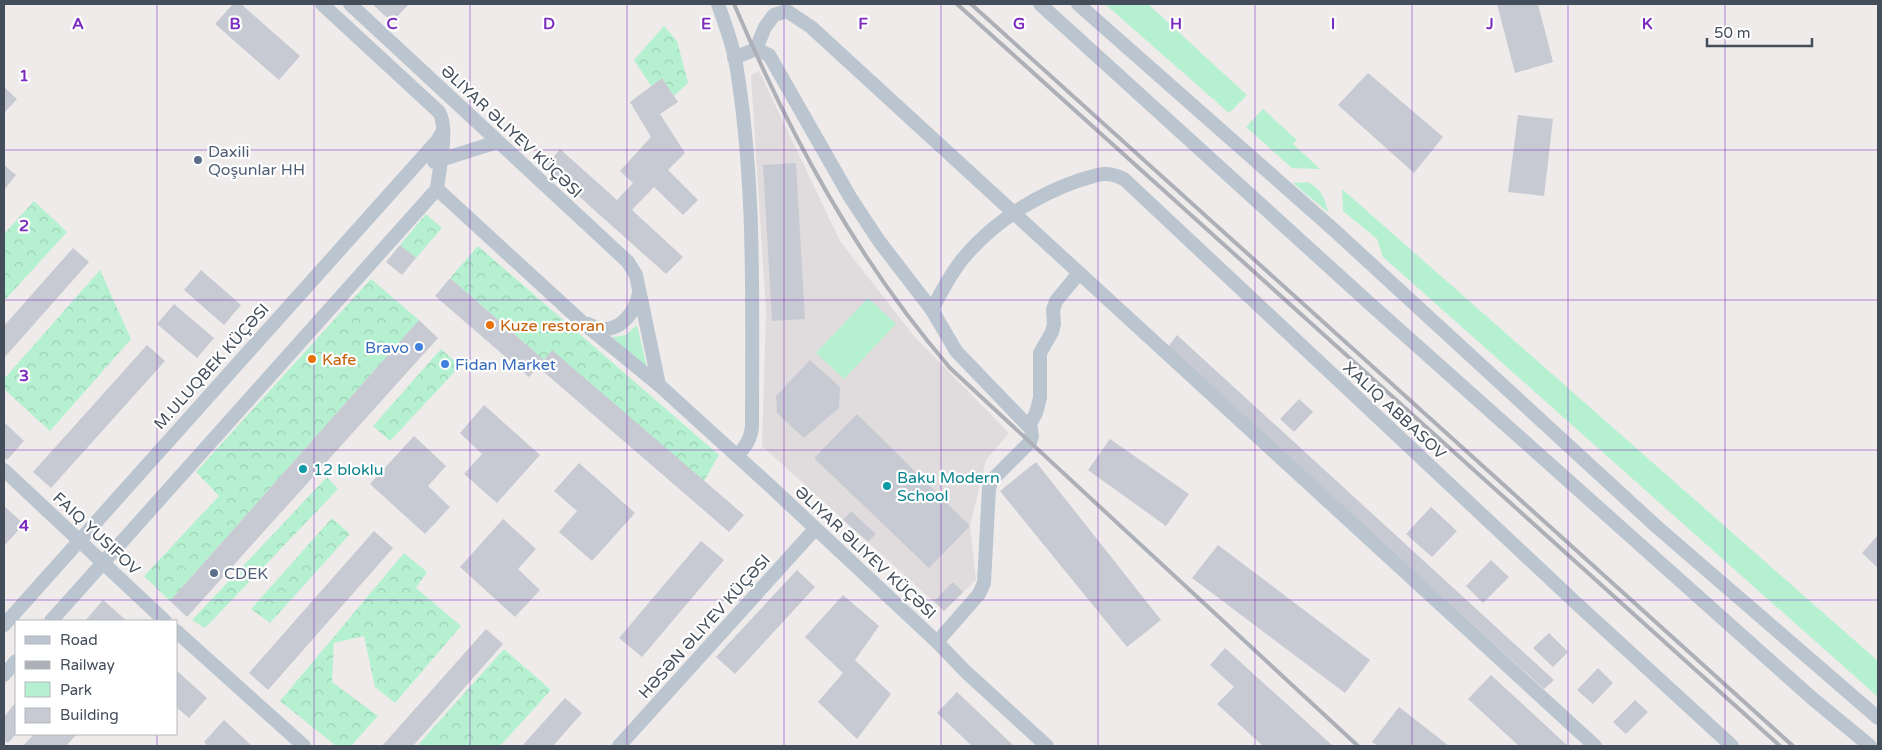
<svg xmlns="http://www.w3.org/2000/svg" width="1882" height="750" viewBox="0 0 1882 750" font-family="'Varela Round',sans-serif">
  <defs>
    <pattern id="forest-crowns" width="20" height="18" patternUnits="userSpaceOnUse" patternTransform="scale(1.25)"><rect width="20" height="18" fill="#b5f1d0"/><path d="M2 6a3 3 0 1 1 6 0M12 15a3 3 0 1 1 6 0" fill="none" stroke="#9dd0b5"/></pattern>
  </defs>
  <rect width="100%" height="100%" fill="#efebeb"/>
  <!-- education -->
  <polygon fill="#e0dcdd" points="759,71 840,241 914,336 1009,433 986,460 970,526 976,580 944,611 762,446 766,311 751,75"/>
  <!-- green -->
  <g fill="#b5f1d0">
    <polygon points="1105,4 1148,4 1247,95 1229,113"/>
    <polygon points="1263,109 1297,140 1293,144 1320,169 1292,168 1246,127"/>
    <path d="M1307 182C1322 188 1324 199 1329 213L1293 183Z"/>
    <polygon points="1342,189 1878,661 1878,697 1383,257 1377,239 1343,211"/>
    <polygon points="868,298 896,324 844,379 816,353"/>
    <polygon points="637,325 647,368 612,337 626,335"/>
  </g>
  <!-- forest -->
  <g fill="url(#forest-crowns)">
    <polygon points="664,26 677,41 688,83 674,96 662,78 651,86 634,60"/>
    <polygon points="34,201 67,232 4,301 4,234"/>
    <polygon points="426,214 442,228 416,258 400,245"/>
    <polygon points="478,246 719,455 704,481 552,351 544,360 450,278"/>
    <polygon points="100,270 131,339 50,431 4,389 4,379"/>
    <polygon points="371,279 419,320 170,601 144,576 219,496 196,472"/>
    <polygon points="441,349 460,366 390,441 373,426"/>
    <polygon points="327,477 338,489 205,628 192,620"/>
    <polygon points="332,518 350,534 270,623 251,609"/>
    <polygon points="404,553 427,572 416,588 461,626 395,703 375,687 364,636 334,643 332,682 378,716 351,746 336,746 280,701"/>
    <polygon points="504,649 551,690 500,746 417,746"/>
  </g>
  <!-- building -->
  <g fill="#c7cad2">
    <polygon points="233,4 241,4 300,56 279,80 215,24"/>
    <polygon points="372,4 409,4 392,22"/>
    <polygon points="1497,4 1538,4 1553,62 1515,73"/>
    <polygon points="1368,73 1443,137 1414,173 1338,105"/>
    <polygon points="662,78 678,102 660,114 685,153 668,170 698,200 683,215 654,187 632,210 683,257 666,274 546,167 560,149 617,200 633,183 620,171 651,137 630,102"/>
    <polygon points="4,87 17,99 4,113"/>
    <polygon points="1518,115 1553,119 1544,196 1508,192"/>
    <polygon points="796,163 805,319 772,321 763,165"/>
    <polygon points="4,165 16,175 4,190"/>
    <polygon points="400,245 416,258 402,275 386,262"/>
    <polygon points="73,248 89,262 4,358 4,326"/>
    <polygon points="201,270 241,305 224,325 184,290"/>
    <polygon points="450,278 544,360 552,350 744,515 729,532 538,367 529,377 435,296"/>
    <polygon points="174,304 214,338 197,358 157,324"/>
    <polygon points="419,320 438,338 187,617 170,601"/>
    <polygon points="1177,335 1554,680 1544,689 1168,347"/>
    <polygon points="147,345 165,361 51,488 33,472"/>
    <polygon points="810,360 840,387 839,408 804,438 777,413 776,396"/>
    <polygon points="1299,399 1313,412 1294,432 1280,419"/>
    <polygon points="484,405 540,455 497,503 464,474 482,454 460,433"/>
    <polygon points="857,414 970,526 929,568 814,458"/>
    <polygon points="4,422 24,441 7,460 4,457"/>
    <polygon points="414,436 446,466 428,486 450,507 425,534 370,484"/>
    <polygon points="1110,439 1189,494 1166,526 1088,470"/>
    <polygon points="1036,462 1161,620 1127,647 1000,491"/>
    <polygon points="579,463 635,513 592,561 559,532 577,511 554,491"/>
    <polygon points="4,506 24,524 4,546"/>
    <polygon points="1431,507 1457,531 1432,557 1406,534"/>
    <polygon points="851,511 876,534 868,542 843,520"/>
    <polygon points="503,519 536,549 518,569 540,590 515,617 460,567"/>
    <polygon points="374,531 393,548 268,690 249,673"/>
    <polygon points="1878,535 1878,568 1862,553"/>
    <polygon points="701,541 724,560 642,657 619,638"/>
    <polygon points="1218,545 1370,660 1345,693 1192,578"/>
    <polygon points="1491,560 1509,577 1483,603 1466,586"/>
    <polygon points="797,570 815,587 735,674 716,657"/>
    <polygon points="953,582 963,592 944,611 934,601"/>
    <polygon points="843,595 879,626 855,660 891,694 857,739 818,702 843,673 805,637"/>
    <polygon points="103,600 127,621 85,621"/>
    <polygon points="486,629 503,644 413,746 382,746"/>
    <polygon points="1549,633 1568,652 1553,667 1533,648"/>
    <polygon points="1225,648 1333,746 1263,746 1217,704 1234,687 1210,665"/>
    <polygon points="1598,668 1613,683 1593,704 1577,690"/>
    <polygon points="176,670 207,698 189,718 176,707"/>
    <polygon points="1491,675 1568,746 1519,746 1468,699"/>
    <polygon points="957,692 1014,746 972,746 937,713"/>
    <polygon points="565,698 582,713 553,746 522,746"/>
    <polygon points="1635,700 1648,712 1626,734 1613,722"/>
    <polygon points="16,702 16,734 8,743 4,740 4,717"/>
    <polygon points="1399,707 1449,746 1378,746 1372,742"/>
    <polygon points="224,720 252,746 208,746 204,742"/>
    <polygon points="34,734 77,734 66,746 23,746"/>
  </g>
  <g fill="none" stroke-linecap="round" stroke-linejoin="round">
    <!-- minor -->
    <g stroke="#bbc5cf" stroke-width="14">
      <path d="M322 4 439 112C449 129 439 169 437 189"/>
      <polyline points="350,4 628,262 636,275 659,385"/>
      <path d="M718 4C724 21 731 40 735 58 756 178 752 304 752 426 751 439 746 446 737 456"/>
      <polyline points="1040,4 1368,302 1813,699 1870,746"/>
      <polyline points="1078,4 1334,230 1657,527 1878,718"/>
      <polyline points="756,49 765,27 774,15 787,11 811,27 1595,746"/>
      <polyline points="734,58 756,49 769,55 850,197 879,241 932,310 956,351 1031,429 1032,436 1030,442 992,480 989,488 984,583 979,594 937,642"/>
      <polyline points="434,162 497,142"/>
      <polyline points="437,189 582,322 659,385 768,484 937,642 966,672 1047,746"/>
      <path d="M932 310C942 290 952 271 966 255 995 221 1038 194 1080 180 1088 178 1097 174 1105 174 1112 174 1118 176 1124 179L1576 603 1732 746"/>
      <path d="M588 324C593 326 599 329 604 329 623 329 636 310 639 293"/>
      <polyline points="1029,426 1036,413 1040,398 1040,353 1052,332 1054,324 1053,310 1056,301 1079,273"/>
      <polyline points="4,470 165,621"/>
      <polyline points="51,621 437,189"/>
      <polyline points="4,625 412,169 437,141 443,131"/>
      <polyline points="176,631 304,746"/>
      <polyline points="4,675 16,661"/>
      <polyline points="619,746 815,529"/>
    </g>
    <!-- rail -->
    <g stroke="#adb0b7" stroke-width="4">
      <path d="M734 4C790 135 857 260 950 368L1358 746"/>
      <polyline points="957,4 1780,746"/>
      <polyline points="971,4 1793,746"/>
    </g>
  </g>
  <!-- grid -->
  <path fill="none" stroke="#7b2cbf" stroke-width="1" stroke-opacity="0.55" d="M157 4V621M314 4V746M470 4V746M627 4V746M784 4V746M941 4V746M1098 4V746M1255 4V746M1412 4V746M1568 4V746M1725 4V746M4 150H1878M4 300H1878M4 450H1878M4 600H1878M157 734V746"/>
  <!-- markers -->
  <g fill="#5c6f8a" stroke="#fff" stroke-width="2">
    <circle cx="198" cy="160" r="5"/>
    <circle cx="214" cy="573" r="5"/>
  </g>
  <g fill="#e8710a" stroke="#fff" stroke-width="2">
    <circle cx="490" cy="325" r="5"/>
    <circle cx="312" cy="359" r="5"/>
  </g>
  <g fill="#3f7fe0" stroke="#fff" stroke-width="2">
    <circle cx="419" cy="347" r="5"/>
    <circle cx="445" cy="364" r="5"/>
  </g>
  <g fill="#0f9aa8" stroke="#fff" stroke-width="2">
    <circle cx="303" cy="469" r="5"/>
    <circle cx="887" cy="486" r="5"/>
  </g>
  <g text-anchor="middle" stroke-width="4.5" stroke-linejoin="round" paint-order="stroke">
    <!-- street labels -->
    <g font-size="16" fill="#434e5a" stroke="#fff">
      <text transform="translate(512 131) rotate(43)" y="6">ƏLIYAR ƏLIYEV KÜÇƏSI</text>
      <text transform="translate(211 366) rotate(-48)" y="6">M.ULUQBEK KÜÇƏSI</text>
      <text transform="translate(1395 410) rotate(43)" y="6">XALIQ ABBASOV</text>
      <text transform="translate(97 533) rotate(43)" y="6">FAIQ YUSIFOV</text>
      <text transform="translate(866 552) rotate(43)" y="6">ƏLIYAR ƏLIYEV KÜÇƏSI</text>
      <text transform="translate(704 626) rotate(-48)" y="6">HƏSƏN ƏLIYEV KÜÇƏSI</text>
    </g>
    <!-- service labels -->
    <g font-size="16" fill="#4e5e75" stroke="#fff" text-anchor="start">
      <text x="208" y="157">Daxili<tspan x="208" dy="18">Qoşunlar HH</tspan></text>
      <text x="224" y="579">CDEK</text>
    </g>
    <!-- food labels -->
    <g font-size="16" fill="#c56008" stroke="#fff" text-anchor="start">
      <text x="500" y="331">Kuze restoran</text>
      <text x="322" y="365">Kafe</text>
    </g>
    <!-- shop labels -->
    <g font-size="16" fill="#366cbe" stroke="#fff" text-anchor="end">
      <text x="409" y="353">Bravo</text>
      <text x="455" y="370" text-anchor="start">Fidan Market</text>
    </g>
    <!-- culture labels -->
    <g font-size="16" fill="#0d838f" stroke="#fff" text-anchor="start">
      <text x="313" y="475">12 bloklu</text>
      <text x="897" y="483">Baku Modern<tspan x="897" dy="18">School</tspan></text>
    </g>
  </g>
  <g font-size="16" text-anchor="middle" font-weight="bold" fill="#7b2cbf" stroke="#fff" stroke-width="4.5" stroke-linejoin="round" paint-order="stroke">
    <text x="78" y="29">A</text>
    <text x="235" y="29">B</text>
    <text x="392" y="29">C</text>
    <text x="549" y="29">D</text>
    <text x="706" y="29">E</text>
    <text x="863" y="29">F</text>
    <text x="1019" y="29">G</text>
    <text x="1176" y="29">H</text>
    <text x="1333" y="29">I</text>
    <text x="1490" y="29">J</text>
    <text x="1647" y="29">K</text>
    <text x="24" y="81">1</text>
    <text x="24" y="231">2</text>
    <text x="24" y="381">3</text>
    <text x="24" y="531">4</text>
  </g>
  <!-- border -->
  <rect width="1882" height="750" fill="none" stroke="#434e5a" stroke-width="10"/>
  <!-- legend -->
  <rect x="15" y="620" width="162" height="115" fill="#ffffff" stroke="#b4b8bd"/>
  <rect x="25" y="636" width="25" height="8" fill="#bbc5cf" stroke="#b4b8bd"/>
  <text x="60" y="645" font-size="15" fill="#434e5a">Road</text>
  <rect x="25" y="661" width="25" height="8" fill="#adb0b7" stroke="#b4b8bd"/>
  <text x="60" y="670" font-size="15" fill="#434e5a">Railway</text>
  <rect x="25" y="682" width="25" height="15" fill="#b5f1d0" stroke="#b4b8bd"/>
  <text x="60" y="695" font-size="15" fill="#434e5a">Park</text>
  <rect x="25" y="708" width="25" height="15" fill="#c7cad2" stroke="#b4b8bd"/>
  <text x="60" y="720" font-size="15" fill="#434e5a">Building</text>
  <!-- scale -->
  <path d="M1707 38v8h105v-8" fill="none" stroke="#434e5a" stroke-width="2.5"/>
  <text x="1714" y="38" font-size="15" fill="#434e5a" stroke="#ffffff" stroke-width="4" paint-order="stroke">50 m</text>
</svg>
